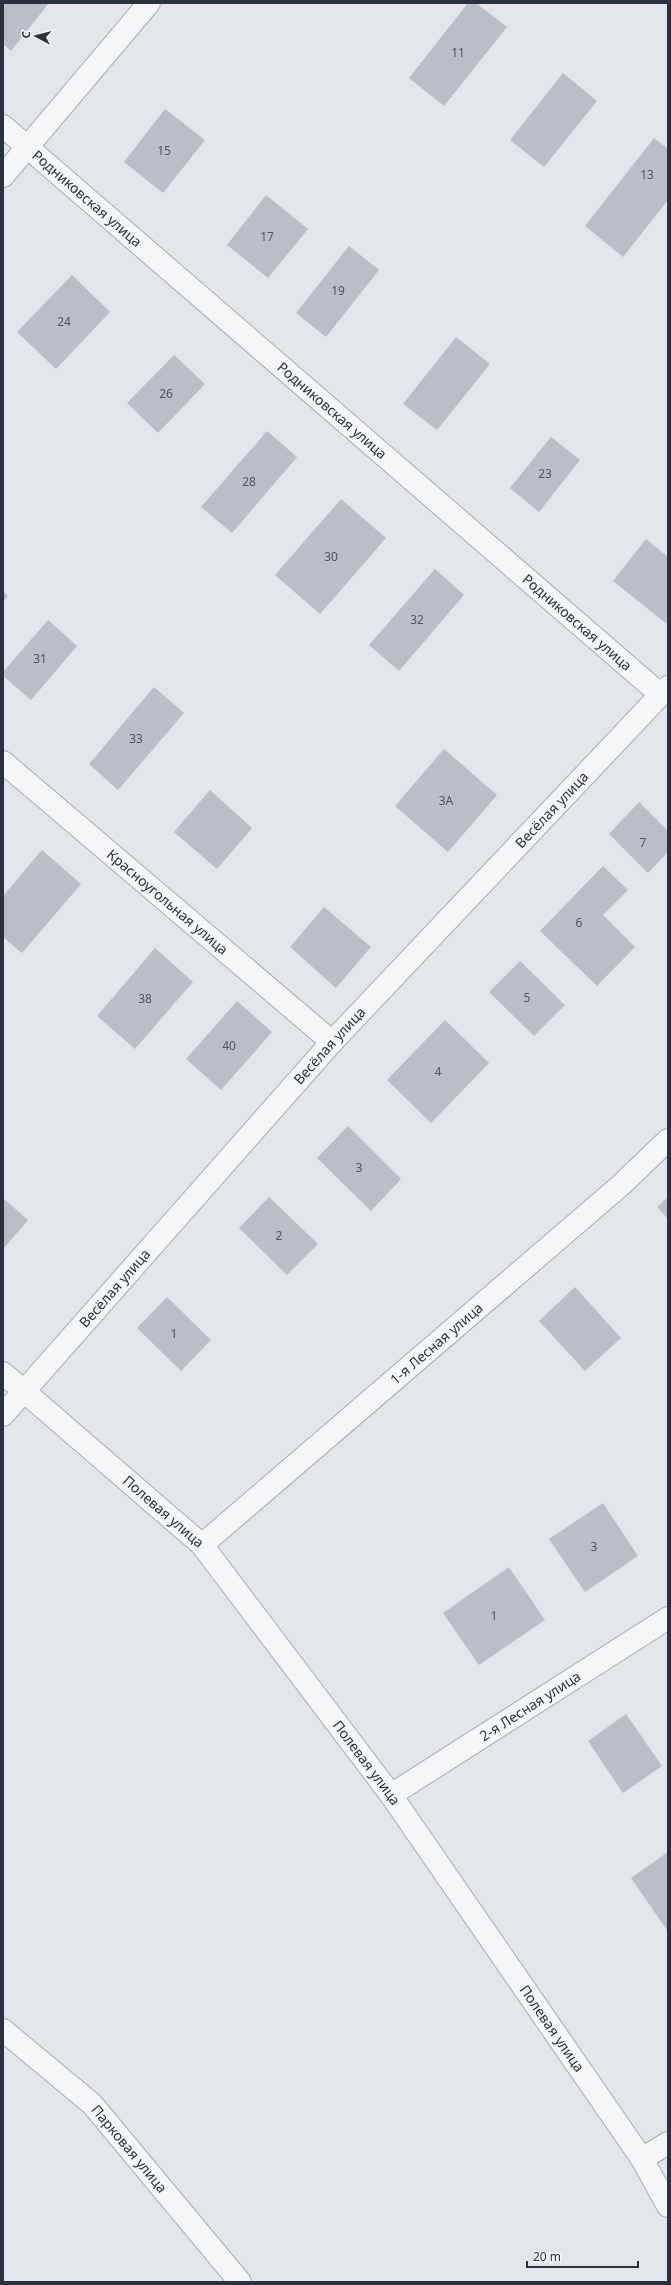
<svg xmlns="http://www.w3.org/2000/svg" width="671" height="2285" viewBox="0 0 671 2285" font-family="'Noto Sans',sans-serif">
  <rect width="100%" height="100%" fill="#e2e5ea"/>
  <!-- building -->
  <g fill="#b9bec7">
    <polygon points="3,3 49,3 11,51 3,44"/>
    <polygon points="468,3 476,3 507,27 444,106 409,78"/>
    <polygon points="563,73 597,101 544,167 510,140"/>
    <polygon points="165,109 205,140 163,193 124,162"/>
    <polygon points="654,138 668,149 668,200 623,257 585,226"/>
    <polygon points="266,195 308,229 268,278 227,245"/>
    <polygon points="349,246 379,270 326,337 296,313"/>
    <polygon points="72,275 110,312 56,369 17,332"/>
    <polygon points="456,337 490,364 437,430 403,404"/>
    <polygon points="174,355 205,384 158,433 127,403"/>
    <polygon points="267,431 297,457 232,533 201,507"/>
    <polygon points="551,437 580,460 539,512 510,488"/>
    <polygon points="341,499 386,538 320,614 275,575"/>
    <polygon points="646,539 668,557 668,625 613,581"/>
    <polygon points="435,569 464,595 399,671 369,645"/>
    <polygon points="3,591 8,596 3,602"/>
    <polygon points="48,620 77,646 31,700 3,676 3,672"/>
    <polygon points="154,687 184,713 118,790 89,764"/>
    <polygon points="444,749 497,795 448,852 395,806"/>
    <polygon points="210,790 252,828 217,869 174,832"/>
    <polygon points="639,802 668,831 668,852 648,873 609,834"/>
    <polygon points="42,850 81,884 22,953 3,937 3,896"/>
    <polygon points="603,866 628,890 603,915 635,947 597,986 540,931"/>
    <polygon points="324,907 371,947 336,988 290,947"/>
    <polygon points="155,948 193,982 135,1049 97,1016"/>
    <polygon points="520,961 565,1005 534,1036 489,992"/>
    <polygon points="237,1001 272,1032 221,1090 186,1059"/>
    <polygon points="445,1020 489,1063 431,1123 387,1080"/>
    <polygon points="348,1126 401,1179 371,1211 317,1158"/>
    <polygon points="269,1197 318,1244 287,1275 239,1228"/>
    <polygon points="668,1197 668,1219 657,1207"/>
    <polygon points="3,1198 28,1220 3,1249"/>
    <polygon points="575,1287 621,1338 585,1371 539,1321"/>
    <polygon points="167,1297 211,1340 181,1371 137,1328"/>
    <polygon points="603,1503 638,1556 585,1592 549,1539"/>
    <polygon points="509,1567 545,1620 479,1665 443,1613"/>
    <polygon points="626,1714 662,1766 623,1793 588,1741"/>
    <polygon points="668,1852 668,1929 667,1930 631,1878"/>
  </g>
  <g fill="none" stroke-linecap="round" stroke-linejoin="round">
    <defs>
      <g id="street">
        <path id="s1" d="M3 126 661 695"/>
        <polyline points="3,176 149,3"/>
        <path id="s2" d="M3 762 332 1042"/>
        <path id="s3" d="M3 1373 202 1545 391 1795 642 2159 668 2206"/>
        <path id="s4" d="M3 1415 332 1042 668 687"/>
        <path id="s5" d="M202 1545 621 1185 668 1140"/>
        <path id="s6" d="M391 1795 668 1618"/>
        <path id="s7" d="M3 2030 92 2104 240 2282"/>
        <polyline points="642,2159 668,2143"/>
      </g>
    </defs>
    <!-- street casing -->
    <use href="#street" stroke="#a7acb4" stroke-width="24"/>
    <!-- street -->
    <use href="#street" stroke="#f5f6f8" stroke-width="22"/>
  </g>
  <g text-anchor="middle" stroke-width="3" stroke-linejoin="round" paint-order="stroke">
    <!-- number labels -->
    <g font-size="12" fill="#4e5562">
      <text x="458" y="57">11</text>
      <text x="164" y="155">15</text>
      <text x="647" y="179">13</text>
      <text x="267" y="241">17</text>
      <text x="338" y="295">19</text>
      <text x="64" y="326">24</text>
      <text x="166" y="398">26</text>
      <text x="545" y="478">23</text>
      <text x="249" y="486">28</text>
      <text x="331" y="561">30</text>
      <text x="417" y="624">32</text>
      <text x="40" y="663">31</text>
      <text x="136" y="743">33</text>
      <text x="446" y="805">3А</text>
      <text x="643" y="847">7</text>
      <text x="579" y="927">6</text>
      <text x="527" y="1002">5</text>
      <text x="145" y="1003">38</text>
      <text x="229" y="1050">40</text>
      <text x="438" y="1076">4</text>
      <text x="359" y="1172">3</text>
      <text x="279" y="1240">2</text>
      <text x="174" y="1338">1</text>
      <text x="594" y="1551">3</text>
      <text x="494" y="1620">1</text>
    </g>
    <!-- street labels -->
    <g font-size="14" fill="#2a3241" stroke="#f2f4f7">
      <text dy="5" stroke="none"><textPath href="#s1" startOffset="111">Родниковская улица</textPath></text>
      <text dy="5" stroke="none"><textPath href="#s1" startOffset="435">Родниковская улица</textPath></text>
      <text dy="5" stroke="none"><textPath href="#s1" startOffset="759">Родниковская улица</textPath></text>
      <text dy="5" stroke="none"><textPath href="#s4" startOffset="817">Весёлая улица</textPath></text>
      <text dy="5" stroke="none"><textPath href="#s2" startOffset="216">Красноугольная улица</textPath></text>
      <text dy="5" stroke="none"><textPath href="#s4" startOffset="493">Весёлая улица</textPath></text>
      <text dy="5" stroke="none"><textPath href="#s4" startOffset="169">Весёлая улица</textPath></text>
      <text dy="5" stroke="none"><textPath href="#s5" startOffset="309">1-я Лесная улица</textPath></text>
      <text dy="5" stroke="none"><textPath href="#s3" startOffset="212">Полевая улица</textPath></text>
      <text dy="5" stroke="none"><textPath href="#s6" startOffset="165">2-я Лесная улица</textPath></text>
      <text dy="5" stroke="none"><textPath href="#s3" startOffset="536">Полевая улица</textPath></text>
      <text dy="5" stroke="none"><textPath href="#s3" startOffset="860">Полевая улица</textPath></text>
      <text dy="5" stroke="none"><textPath href="#s7" startOffset="174">Парковая улица</textPath></text>
    </g>
  </g>
  <!-- border -->
  <rect width="671" height="2285" fill="none" stroke="#2a3241" stroke-width="8"/>
  <!-- north arrow -->
  <g transform="translate(36 36) rotate(277)" stroke="#f2f4f7" stroke-width="3" paint-order="stroke">
  <path d="M0-3L7 15L0 10L-7 15Z" fill="#2a3241"/>
  <text y="-6" font-size="11" font-weight="bold" text-anchor="middle" fill="#2a3241">С</text>
  </g>
  <!-- scale -->
  <path d="M527 2261v6h111v-6" fill="none" stroke="#2a3241" stroke-width="2"/>
  <text x="533" y="2261" font-size="12" fill="#2a3241" stroke="#f2f4f7" stroke-width="3" paint-order="stroke">20 m</text>
</svg>
